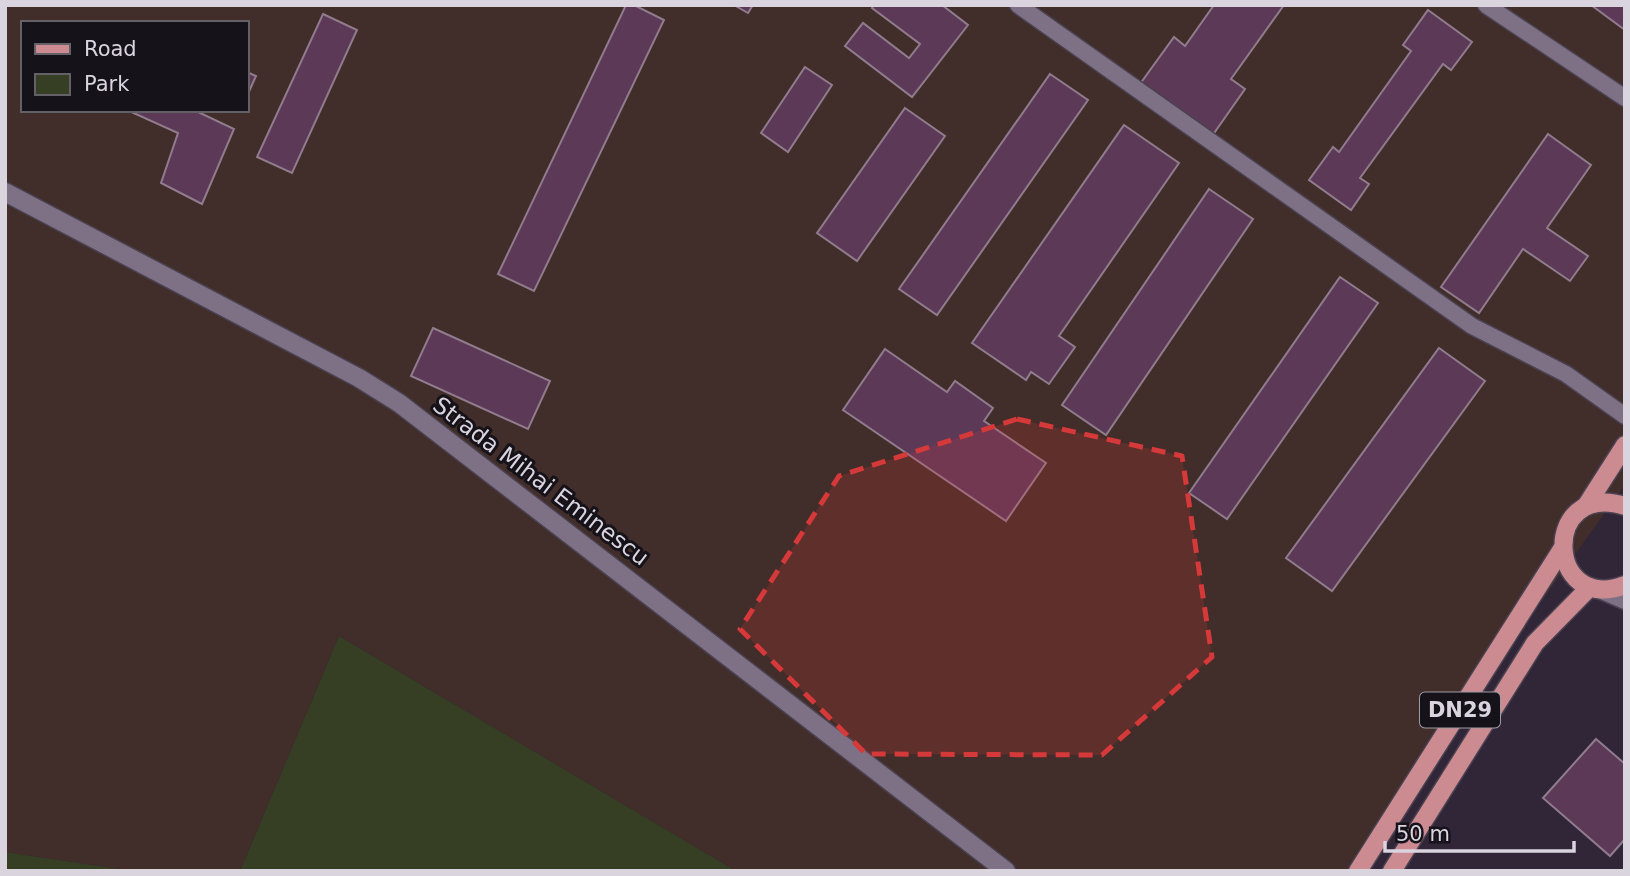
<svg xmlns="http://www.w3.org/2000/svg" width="1630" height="876" viewBox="0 0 1630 876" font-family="'DejaVu Sans',sans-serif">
  <rect width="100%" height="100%" fill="#312638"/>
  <!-- industrial -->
  <path fill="#412d29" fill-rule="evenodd" d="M5 5H1625V485L1347 871H736L339 636 240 871H133L5 852ZM23 23H247V110H23Z"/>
  <!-- green -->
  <g fill="#363e23">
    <polygon points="339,636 736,871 240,871"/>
    <polygon points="5,852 133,871 5,871"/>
  </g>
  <!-- building -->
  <g fill="#5b3957" stroke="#907c8d" stroke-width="2">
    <polygon points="626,5 634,5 664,20 534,291 498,274"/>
    <polygon points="734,5 753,5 748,13"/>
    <polygon points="874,5 942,5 968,25 912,97 845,46 863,23 909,58 920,44 872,8"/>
    <polygon points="1214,5 1284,5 1231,79 1245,89 1212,136 1140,84 1174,37 1185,46"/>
    <polygon points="1591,5 1625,5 1625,30"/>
    <polygon points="1428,10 1472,42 1451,70 1443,64 1360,178 1369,184 1351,210 1309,180 1333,147 1339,152 1411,51 1403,45"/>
    <polygon points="323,14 357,30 292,173 257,157"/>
    <polygon points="805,67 832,85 788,152 761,133"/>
    <polygon points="247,72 256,76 247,96"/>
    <polygon points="1050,74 1088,100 937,315 899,289"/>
    <polygon points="905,108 945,136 857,261 817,233"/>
    <polygon points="127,110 194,110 234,129 202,204 161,183 178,133"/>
    <polygon points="1124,125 1179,163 1059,336 1075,347 1049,384 1031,372 1026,380 972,343"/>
    <polygon points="1548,134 1591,165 1547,228 1588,256 1570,281 1523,249 1479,313 1441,287"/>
    <polygon points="1209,189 1253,219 1106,435 1062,405"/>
    <polygon points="1340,277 1378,303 1227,519 1189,493"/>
    <polygon points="433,328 550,381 528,429 411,376"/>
    <polygon points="1439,348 1485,381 1332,591 1286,558"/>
    <polygon points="885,349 947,392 955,381 993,408 984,421 1046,463 1006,521 843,410"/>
    <polygon points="1596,739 1625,764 1625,839 1610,856 1543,798"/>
  </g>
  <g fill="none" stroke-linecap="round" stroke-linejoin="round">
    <defs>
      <g id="service">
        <polyline points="1018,5 1472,326 1566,374 1625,416"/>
        <polyline points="1486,5 1625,98"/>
      </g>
      <polyline id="tertiary" points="5,192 359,378 399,403 1006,871"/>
      <polyline id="secondary" points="1602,590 1625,600"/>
      <g id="primary">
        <polyline points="1586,506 1625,445"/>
        <path d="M1625 506C1540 480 1546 615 1625 585"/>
        <polyline points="1358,871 1562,549"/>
        <polyline points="1392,871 1535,643 1590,587"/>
      </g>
    </defs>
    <!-- service casing -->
    <use href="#service" stroke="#4b4251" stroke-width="19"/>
    <!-- tertiary casing -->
    <use href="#tertiary" stroke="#4b4251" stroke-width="21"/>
    <!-- secondary casing -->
    <use href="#secondary" stroke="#4b4251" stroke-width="21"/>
    <!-- primary casing -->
    <use href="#primary" stroke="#4b4251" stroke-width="21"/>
    <!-- service -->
    <use href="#service" stroke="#7e7186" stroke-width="16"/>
    <!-- tertiary -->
    <use href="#tertiary" stroke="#7e7186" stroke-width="18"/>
    <!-- secondary -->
    <use href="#secondary" stroke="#7e7186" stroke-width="18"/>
    <!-- primary -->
    <use href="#primary" stroke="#cb8b91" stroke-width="18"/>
  </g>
  <!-- marked area -->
  <path fill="#d6393a" fill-opacity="0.2" stroke="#d6393a" stroke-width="5" stroke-dasharray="14 9" stroke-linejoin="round" d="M1017 419 1182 456 1212 657 1102 755 866 754 740 629 839 476Z"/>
  <g text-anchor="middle" stroke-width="6" stroke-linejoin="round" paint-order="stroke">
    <!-- shield labels -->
    <rect fill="#161219" stroke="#9f9aa4" stroke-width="2" x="1420" y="692.5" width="80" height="35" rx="5"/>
    <g font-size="21" font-weight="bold" fill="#dad4df">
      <text x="1460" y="717">DN29</text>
    </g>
    <!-- street labels -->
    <g font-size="23" fill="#dad4df" stroke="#161219">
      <text transform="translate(541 481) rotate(37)" y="8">Strada Mihai Eminescu</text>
    </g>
  </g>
  <!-- border -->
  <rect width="1630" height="876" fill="none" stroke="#dad4df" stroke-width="14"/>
  <!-- legend -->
  <rect x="21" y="21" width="228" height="91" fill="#161219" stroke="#646068" stroke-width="2"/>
  <rect x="35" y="44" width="35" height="10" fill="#cb8b91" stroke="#646068" stroke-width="2"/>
  <text x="84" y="56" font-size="21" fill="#dad4df">Road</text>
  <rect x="35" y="74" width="35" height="21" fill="#363e23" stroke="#646068" stroke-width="2"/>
  <text x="84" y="91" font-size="21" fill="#dad4df">Park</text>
  <!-- scale -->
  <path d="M1385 841v10h189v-10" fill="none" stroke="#dad4df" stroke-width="3.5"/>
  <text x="1396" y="841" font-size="21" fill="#dad4df" stroke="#161219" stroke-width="5" paint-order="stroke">50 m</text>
</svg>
